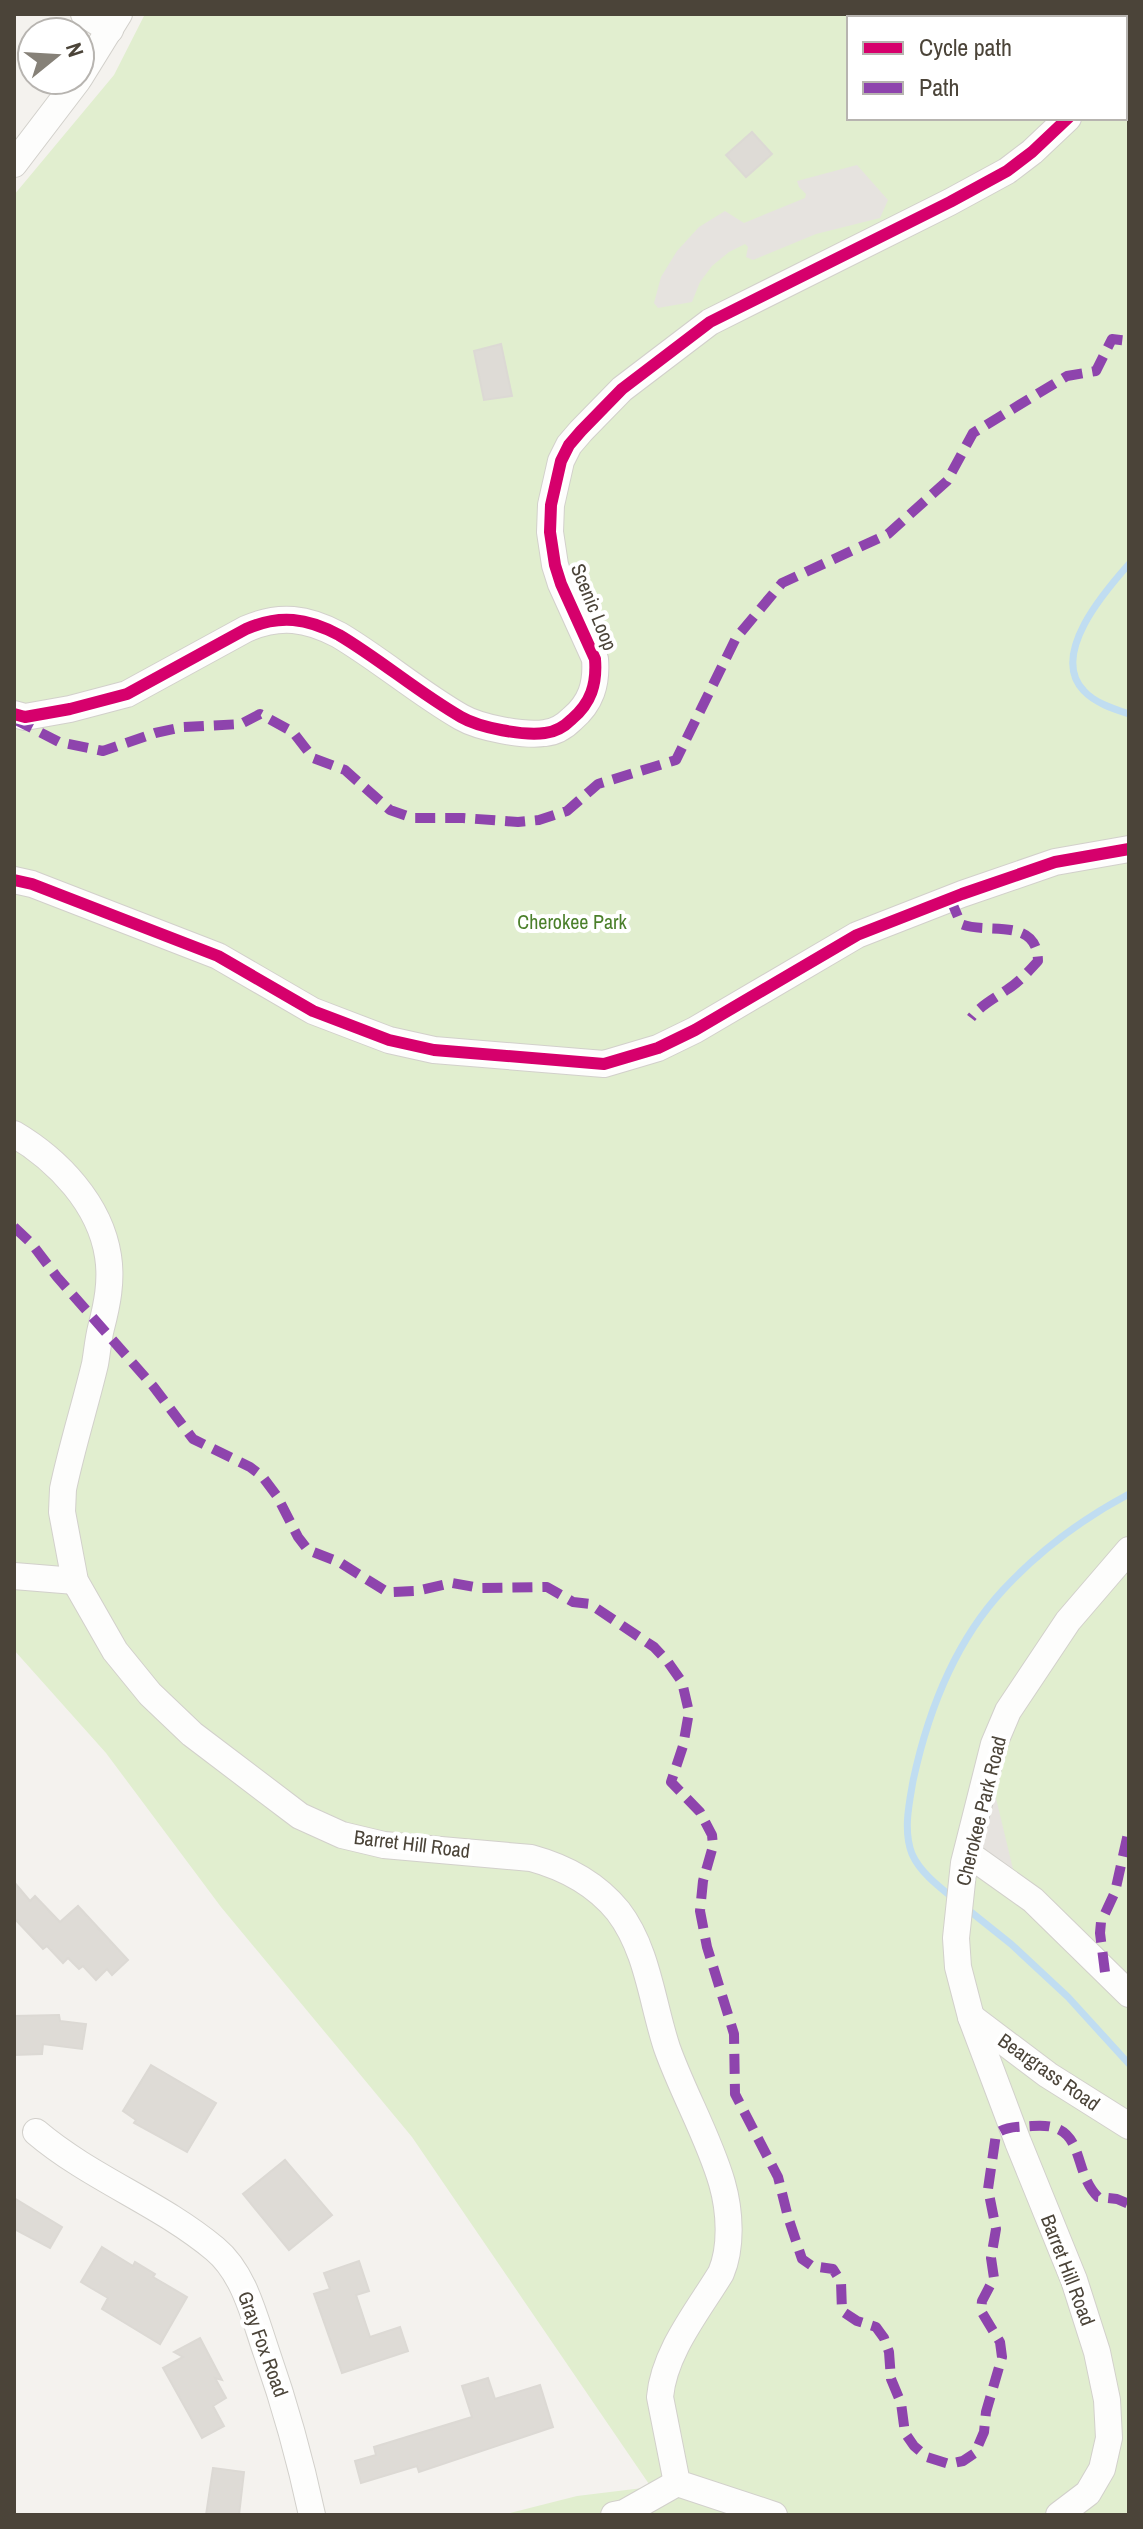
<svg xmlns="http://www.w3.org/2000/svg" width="1143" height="2529" viewBox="0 0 1143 2529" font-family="'Archivo Narrow',sans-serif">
  <rect width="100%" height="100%" fill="#f4f2ee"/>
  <!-- green -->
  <path fill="#e1eecf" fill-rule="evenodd" d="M145 14H1129V2515H502L577 2496 651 2487 412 2137 221 1907 106 1753 14 1650V195L114 75ZM849 18H1125V118H849Z"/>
  <!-- parking -->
  <g fill="#e6e3df">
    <polygon points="857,165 888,200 880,218 816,234 753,260 746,257 748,247 745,244 729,252 712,266 700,282 692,302 658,308 654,303 661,277 677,251 699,227 725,211 744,223 805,198 806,194 799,187 797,181"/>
    <polygon points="989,1769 1018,1890 967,1853"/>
  </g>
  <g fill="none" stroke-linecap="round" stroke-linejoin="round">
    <!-- stream -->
    <g stroke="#c0ddf1" stroke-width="7">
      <path d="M1129 564C1105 591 1049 655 1084 691 1095 703 1114 709 1129 714"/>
      <path d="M953 1898C938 1886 920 1872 912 1854 903 1831 909 1804 913 1781 928 1711 954 1643 1003 1590 1039 1551 1082 1519 1129 1494"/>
      <polyline points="966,1908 1011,1944 1068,1997 1129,2064"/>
    </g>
  </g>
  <!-- building -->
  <g fill="#dedbd6" stroke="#dcd9d4" stroke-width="2">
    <polygon points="752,132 772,154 746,177 726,155"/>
    <polygon points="501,344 512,396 484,400 474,351"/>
    <polygon points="14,1882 30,1901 35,1896 60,1922 78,1906 128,1960 112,1975 107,1969 96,1980 83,1966 79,1969 68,1958 63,1963 47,1946 43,1949 14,1918"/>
    <polygon points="59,2015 60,2021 86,2024 82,2049 43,2044 42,2054 14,2055 14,2016"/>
    <polygon points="151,2065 216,2103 187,2152 134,2123 136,2120 123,2111"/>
    <polygon points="285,2160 332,2215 289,2250 243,2194"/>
    <polygon points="14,2198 62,2227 50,2248 14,2229"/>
    <polygon points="102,2247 133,2266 135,2262 155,2274 153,2277 187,2297 160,2344 102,2309 108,2298 81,2282"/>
    <polygon points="359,2261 369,2291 356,2295 370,2337 400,2327 408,2351 342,2373 314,2294 330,2289 324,2273"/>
    <polygon points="200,2338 222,2380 215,2378 226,2398 213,2406 224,2426 202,2438 163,2368 183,2357 174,2352"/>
    <polygon points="488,2378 495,2399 540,2385 553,2427 419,2472 417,2466 361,2483 355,2461 376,2455 374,2447 472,2417 462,2386"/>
    <polygon points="213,2468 244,2472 239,2515 206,2515"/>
  </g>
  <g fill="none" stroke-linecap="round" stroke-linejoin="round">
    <defs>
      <g id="street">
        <polyline points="84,14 110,30"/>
        <polyline points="1125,44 1129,40"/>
        <polyline points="80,77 119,14"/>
        <polyline points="14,164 78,80"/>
        <path d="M14 714 25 717 70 709 127 694 246 629C280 614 307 618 339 635 381 660 419 693 461 717 480 728 524 736 545 733 555 732 565 726 572 719 591 703 597 684 595 659L561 584 555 565 550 532 551 505 561 461 569 445 581 431 622 389 710 322 950 202 1007 171 1032 152 1068 118"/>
        <polyline points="14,880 32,884 218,956 313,1011 389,1040 434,1050 604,1064 658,1048 695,1030 857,935 962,894 1055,862 1129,849"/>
        <path d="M14 1134C58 1160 100 1204 108 1256 112 1281 107 1305 101 1328 98 1340 97 1353 95 1364 85 1406 72 1446 63 1489L62 1512 75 1581 115 1651 150 1694 192 1734 300 1816 342 1835 384 1845 531 1858C564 1867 596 1884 618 1911 648 1950 652 2003 667 2048 683 2093 709 2138 722 2183 730 2211 732 2247 721 2273 698 2311 664 2352 660 2397L677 2483 774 2515"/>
        <polyline points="14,1576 75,1581"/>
        <polyline points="967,1853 1033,1900 1129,1994"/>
        <polyline points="971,2017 1048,2075 1129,2126"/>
        <path d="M36 2132C90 2178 160 2203 215 2249 244 2273 254 2316 266 2351 285 2405 300 2459 312 2515"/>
        <polyline points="614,2515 624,2513 677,2483"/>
        <polyline points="1059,2515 1088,2493 1102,2469 1109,2438 1107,2400 1097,2352 1074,2280 1018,2142 971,2017 958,1967 956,1938 964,1863 994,1744 1008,1711 1068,1621 1129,1550"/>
      </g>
    </defs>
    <!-- street casing -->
    <use href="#street" stroke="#d2d0cb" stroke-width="28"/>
    <!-- street -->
    <use href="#street" stroke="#fdfdfc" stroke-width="26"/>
    <!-- quiet -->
    <g stroke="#8e44ad" stroke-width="10" stroke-dasharray="20 10" stroke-linecap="butt">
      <polyline points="14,719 59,742 103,751 155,733 183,727 241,724 260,714 293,732 313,758 345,770 390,810 413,818 463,818 518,822 539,820 567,811 598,784 676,760 736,638 782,583 888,534 947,481 973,433 1067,376 1096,371 1112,339 1129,341"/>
      <path d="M950 898 961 924C988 935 1037 916 1038 961 1029 971 1019 982 1008 989 994 999 982 1004 971 1018"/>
      <path d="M14 1227 32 1244 57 1277 153 1386 193 1439 250 1467 262 1476 277 1496 298 1537 308 1550 339 1562 384 1590 393 1592 416 1591 452 1583 480 1588 547 1587 573 1602 590 1604 654 1647 668 1662 682 1682 689 1712 683 1746 671 1782 700 1812 712 1835 713 1846 703 1881 700 1911 707 1947 734 2034 735 2094 778 2177 788 2217 802 2259 812 2266 833 2269 841 2282 842 2311 857 2321 876 2327 884 2338 889 2352 891 2379 901 2403 905 2433 914 2446 927 2457 949 2464 963 2461 975 2453 984 2432 986 2412 1002 2357 1000 2342 981 2311 982 2301 994 2278 991 2258 996 2229 988 2189 996 2134C1006 2126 1019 2127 1032 2126 1088 2121 1070 2169 1098 2197L1117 2199 1129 2204"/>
      <polyline points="1105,1972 1100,1933 1101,1922 1115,1892 1129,1829"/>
    </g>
    <defs>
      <g id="cycleway">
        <path d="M14 714 25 717 70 709 127 694 246 629C280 614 307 618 339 635 381 660 419 693 461 717 480 728 524 736 545 733 555 732 565 726 572 719 591 703 597 684 595 659L561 584 555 565 550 532 551 505 561 461 569 445 581 431 622 389 710 322 950 202 1007 171 1032 152 1068 118"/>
        <polyline points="14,880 32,884 218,956 313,1011 389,1040 434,1050 604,1064 658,1048 695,1030 857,935 962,894 1055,862 1129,849"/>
      </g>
    </defs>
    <!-- cycleway casing -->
    <use href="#cycleway" stroke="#fff" stroke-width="17"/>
    <!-- cycleway -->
    <use href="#cycleway" stroke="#d6006c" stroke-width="12"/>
  </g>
  <g text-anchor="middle" stroke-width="8" stroke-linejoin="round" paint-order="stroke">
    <!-- street labels -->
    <g font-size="20" fill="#4b4439" stroke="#fff">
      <text transform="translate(594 607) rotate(68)" y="7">Scenic Loop</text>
      <text transform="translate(981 1811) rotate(-76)" y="7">Cherokee Park Road</text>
      <text transform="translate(412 1844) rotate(7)" y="7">Barret Hill Road</text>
      <text transform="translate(1049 2072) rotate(35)" y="7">Beargrass Road</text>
      <text transform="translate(1068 2270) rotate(69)" y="7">Barret Hill Road</text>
      <text transform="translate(263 2344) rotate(70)" y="7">Gray Fox Road</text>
    </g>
    <!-- park labels -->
    <g font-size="20" fill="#4a7f2a" stroke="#fff">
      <text x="572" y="929">Cherokee Park</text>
    </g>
  </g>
  <!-- border -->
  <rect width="1143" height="2529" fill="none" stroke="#4b4439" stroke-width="32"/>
  <!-- legend -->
  <rect x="847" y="16" width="280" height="104" fill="#ffffff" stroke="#b7b4b0" stroke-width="2"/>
  <rect x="863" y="42" width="40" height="12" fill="#d6006c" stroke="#b7b4b0" stroke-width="2"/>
  <text x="919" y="56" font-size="24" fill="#4b4439">Cycle path</text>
  <rect x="863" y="82" width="40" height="12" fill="#8e44ad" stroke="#b7b4b0" stroke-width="2"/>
  <text x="919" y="96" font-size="24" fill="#4b4439">Path</text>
  <!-- north arrow -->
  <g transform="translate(56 56) rotate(72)"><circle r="38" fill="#ffffff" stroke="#b7b4b0" stroke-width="2"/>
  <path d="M0-6L14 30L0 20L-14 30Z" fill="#868178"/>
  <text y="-12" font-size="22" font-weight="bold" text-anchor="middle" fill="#4b4439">N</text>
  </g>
</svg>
